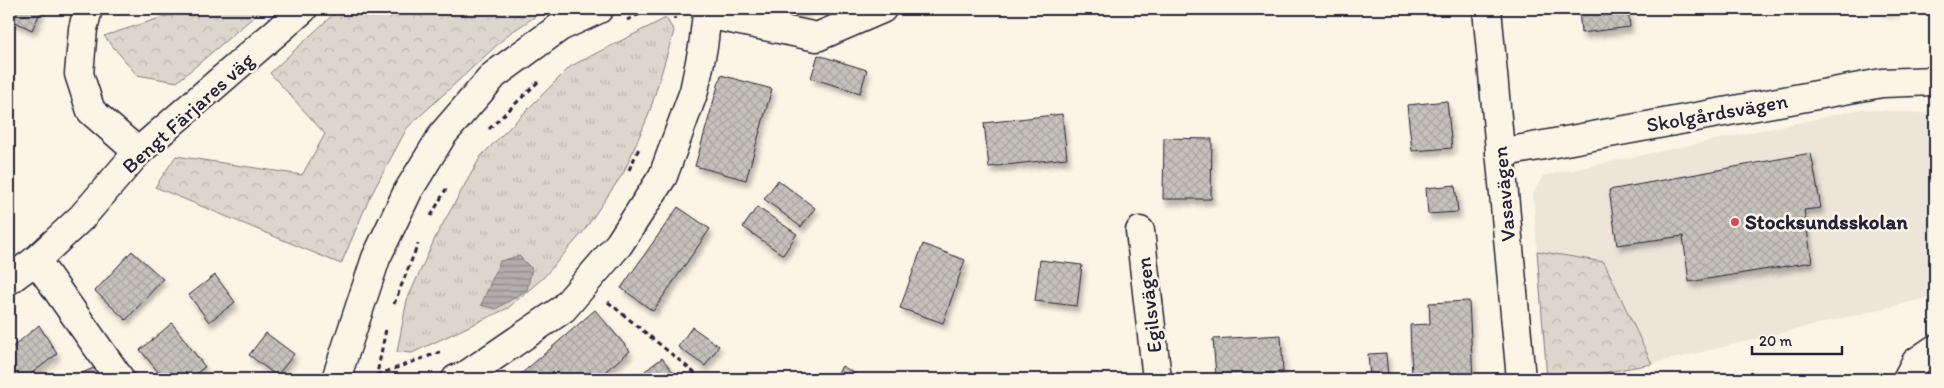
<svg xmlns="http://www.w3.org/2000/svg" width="1944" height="388" viewBox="0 0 1944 388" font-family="Itim,sans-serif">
  <defs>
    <pattern id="forest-crowns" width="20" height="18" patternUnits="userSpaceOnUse" patternTransform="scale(1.25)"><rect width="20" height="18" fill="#dcd6cc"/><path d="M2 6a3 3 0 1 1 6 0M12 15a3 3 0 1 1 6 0" fill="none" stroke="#bcb7b0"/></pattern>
    <pattern id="park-tufts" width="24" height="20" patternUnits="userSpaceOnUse" patternTransform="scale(1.25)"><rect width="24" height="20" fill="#dcd6cc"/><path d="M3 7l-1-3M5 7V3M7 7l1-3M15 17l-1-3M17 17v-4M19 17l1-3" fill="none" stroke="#bcb7b0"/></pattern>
    <pattern id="water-rules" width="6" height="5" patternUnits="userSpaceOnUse" patternTransform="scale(1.25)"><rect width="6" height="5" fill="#b2adab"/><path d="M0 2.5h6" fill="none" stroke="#908c8c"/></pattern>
    <pattern id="building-cross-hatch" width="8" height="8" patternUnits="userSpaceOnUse" patternTransform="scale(1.25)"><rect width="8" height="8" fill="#c6c1bb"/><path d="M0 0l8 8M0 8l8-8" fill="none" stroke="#aaa6a2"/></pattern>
    <filter id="shadow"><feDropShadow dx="3" dy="5.5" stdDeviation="2.5" flood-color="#0004"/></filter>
  </defs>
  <rect width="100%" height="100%" fill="#fcf5e5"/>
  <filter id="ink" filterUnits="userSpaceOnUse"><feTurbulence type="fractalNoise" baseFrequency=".02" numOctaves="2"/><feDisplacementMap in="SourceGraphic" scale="10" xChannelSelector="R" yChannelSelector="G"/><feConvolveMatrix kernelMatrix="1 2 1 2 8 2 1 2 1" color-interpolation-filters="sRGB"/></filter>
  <g filter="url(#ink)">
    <!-- built -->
    <polygon fill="#ece5d8" points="1862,109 1935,114 1935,296 1652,364 1604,262 1537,251 1533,194 1543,176"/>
    <!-- forest -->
    <g fill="url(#forest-crowns)" stroke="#7f7c84">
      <polygon points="188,9 263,9 177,82 137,75 104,36"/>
      <polygon points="339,9 547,9 510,33 407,128 369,199 341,264 155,187 176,156 302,175 325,134 270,73"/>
      <polygon points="1537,251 1604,262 1652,364 1569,379 1547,379"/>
    </g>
    <!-- park -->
    <polygon fill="url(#park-tufts)" stroke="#7f7c84" points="666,18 674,31 649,114 624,172 583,232 543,278 508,308 412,353 397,352 407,300 436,236 481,156 571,66"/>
    <!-- water -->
    <polygon fill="url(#water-rules)" stroke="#78757e" points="519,256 532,269 527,290 496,309 481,305 500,261"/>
    <!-- building -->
    <g fill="url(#building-cross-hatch)" stroke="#22223b" filter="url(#shadow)">
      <polygon points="9,9 42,9 32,30 9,19"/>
      <polygon points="745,9 810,9 774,20"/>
      <polygon points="1579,9 1628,9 1630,27 1581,33"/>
      <polygon points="1882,9 1899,9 1883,12"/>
      <polygon points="818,55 867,70 860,93 811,78"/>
      <polygon points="721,75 772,89 746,180 695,166"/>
      <polygon points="1447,101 1452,148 1412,151 1407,105"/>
      <polygon points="1062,114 1067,158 989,167 984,123"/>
      <polygon points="1164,138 1212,139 1211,199 1163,199"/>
      <polygon points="1811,153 1821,208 1804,210 1812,262 1689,282 1683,236 1617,245 1609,190"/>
      <polygon points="778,180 815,208 801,227 764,199"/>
      <polygon points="1455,185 1458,212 1428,214 1426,188"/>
      <polygon points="678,207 710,229 653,311 621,288"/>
      <polygon points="757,207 797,234 783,255 743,227"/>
      <polygon points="923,244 965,260 943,323 900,308"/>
      <polygon points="132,251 163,279 126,320 95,291"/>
      <polygon points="1040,260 1082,265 1077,306 1035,301"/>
      <polygon points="215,275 235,302 209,322 189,295"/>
      <polygon points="1469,301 1473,379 1412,378 1410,325 1430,324 1429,303"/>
      <polygon points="595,310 630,351 596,379 525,379 521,374"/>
      <polygon points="172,323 205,367 189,379 164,379 140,350"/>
      <polygon points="39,325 57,354 24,379 9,379 9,350"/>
      <polygon points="692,327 719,346 705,366 678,347"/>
      <polygon points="266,333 294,354 277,376 249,355"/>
      <polygon points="1281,335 1283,372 1263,373 1264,379 1226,379 1226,375 1216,375 1213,339"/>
      <polygon points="1386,353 1388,379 1370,379 1368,354"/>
      <polygon points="662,358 679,379 652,379 645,371"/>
      <polygon points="842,366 864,379 835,379"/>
      <polygon points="96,367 102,379 68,379"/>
      <polygon points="1935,369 1935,379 1926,379 1925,370"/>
    </g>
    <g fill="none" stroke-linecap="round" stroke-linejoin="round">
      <defs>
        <g id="minor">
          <polyline points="88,9 83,29 79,74 91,111 138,152"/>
          <polyline points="1487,9 1521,379"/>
          <polyline points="707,14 817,37 882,9"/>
          <polyline points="1500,153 1882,83 1935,81"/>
          <polyline points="1140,231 1157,379"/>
          <polyline points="36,260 120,379"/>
          <polyline points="9,280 36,260 82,217 138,152 303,9"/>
          <polyline points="336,379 376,258 408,191 443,134 494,75 560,27 599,9"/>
          <polyline points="456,379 465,376 563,309 619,244 663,176 694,91 703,47 707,14 705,9"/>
          <polyline points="1907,379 1916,362 1935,349"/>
        </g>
      </defs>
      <!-- minor casing -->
      <use href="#minor" stroke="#22223b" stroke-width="31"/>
      <!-- path -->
      <g stroke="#22223b" stroke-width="3" stroke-dasharray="5 4" stroke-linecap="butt">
        <polyline points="670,9 675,19"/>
        <polyline points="627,20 651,9"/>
        <polyline points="489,129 538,82"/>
        <polyline points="629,170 640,146"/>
        <polyline points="431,216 446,189"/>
        <polyline points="608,302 702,379"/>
        <polyline points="394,304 418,244"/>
        <polyline points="377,375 440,352"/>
        <polyline points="376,379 386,329"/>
      </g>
      <!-- minor -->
      <use href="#minor" stroke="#fcf5e5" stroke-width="28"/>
    </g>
  </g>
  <!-- markers -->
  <circle fill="#d1495b" stroke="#fcf5e5" stroke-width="2" cx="1735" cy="222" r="5"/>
  <g text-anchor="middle" stroke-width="5" stroke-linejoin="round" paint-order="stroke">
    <!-- street labels -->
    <g font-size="21" fill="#22223b" stroke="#fcf5e5">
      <text transform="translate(188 113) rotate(-42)" y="7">Bengt Färjares väg</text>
      <text transform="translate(1717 113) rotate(-10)" y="7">Skolgårdsvägen</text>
      <text transform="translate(1504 194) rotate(-95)" y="7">Vasavägen</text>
      <text transform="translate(1149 305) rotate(-97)" y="7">Egilsvägen</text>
    </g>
    <!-- poi labels -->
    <g font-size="21" font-weight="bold" fill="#22223b" stroke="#fcf5e5" text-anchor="start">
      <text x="1745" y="229">Stocksundsskolan</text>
    </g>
  </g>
  <!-- margin -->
  <rect width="1944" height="388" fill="none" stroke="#fcf5e5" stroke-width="30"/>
  <rect x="15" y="15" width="1914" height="358" fill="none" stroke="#22223b" stroke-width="2" filter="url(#ink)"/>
  <!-- scale -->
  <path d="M1752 346v8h90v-8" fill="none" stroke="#22223b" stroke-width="2.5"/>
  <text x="1759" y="346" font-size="15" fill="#22223b" stroke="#fcf5e5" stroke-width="4" paint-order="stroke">20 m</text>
</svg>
